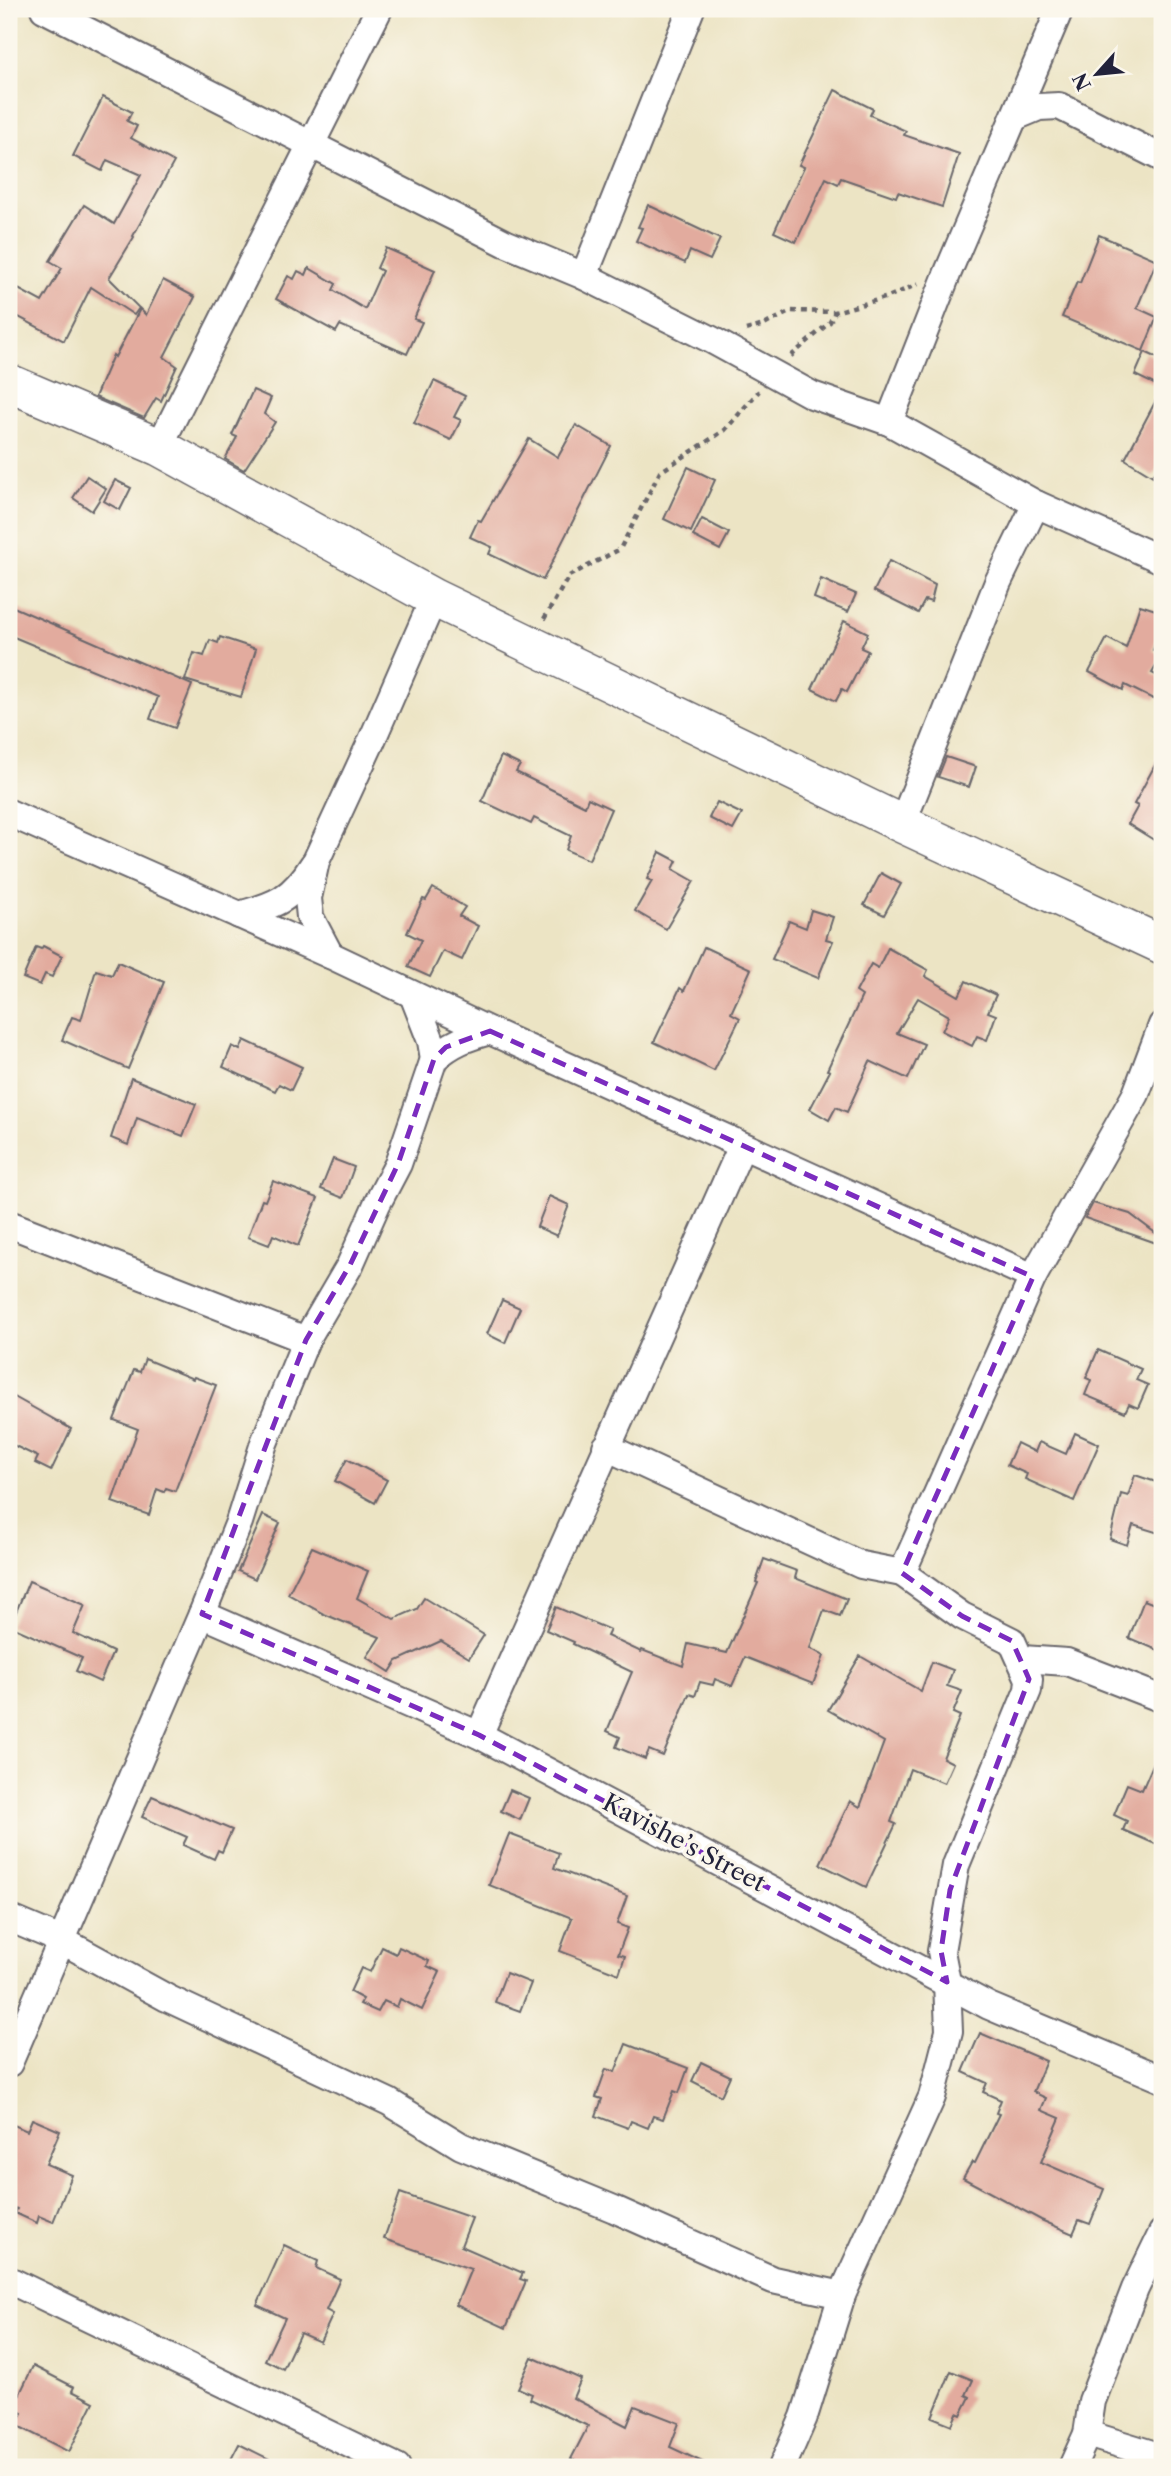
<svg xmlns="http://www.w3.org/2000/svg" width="1171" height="2476" viewBox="0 0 1171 2476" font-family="'Libre Caslon Text',serif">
  <rect width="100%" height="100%" fill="#fbf7ec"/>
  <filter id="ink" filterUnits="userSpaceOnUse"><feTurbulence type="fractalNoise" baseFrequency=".0143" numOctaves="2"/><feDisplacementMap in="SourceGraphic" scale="14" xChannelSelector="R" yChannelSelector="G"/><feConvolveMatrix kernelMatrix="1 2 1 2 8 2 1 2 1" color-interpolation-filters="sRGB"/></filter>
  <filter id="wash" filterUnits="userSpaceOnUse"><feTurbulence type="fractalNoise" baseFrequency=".00686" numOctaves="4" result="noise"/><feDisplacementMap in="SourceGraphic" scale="28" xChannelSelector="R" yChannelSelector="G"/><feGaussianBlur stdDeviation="1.57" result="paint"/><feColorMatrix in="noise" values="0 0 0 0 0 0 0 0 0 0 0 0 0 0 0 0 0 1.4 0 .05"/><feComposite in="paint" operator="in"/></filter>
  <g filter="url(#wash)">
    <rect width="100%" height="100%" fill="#ece4c4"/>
    <g id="blocks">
      <!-- building -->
      <g fill="#e2ab9e">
        <polygon points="835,90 873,109 870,115 906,131 904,135 959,154 942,207 898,192 896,197 841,178 838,184 826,178 796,242 774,232 804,167 799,165"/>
        <polygon points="103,97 132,112 127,121 137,126 131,138 174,162 133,236 134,237 109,278 139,308 134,315 91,287 64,341 9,312 9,284 42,302 62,268 50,261 84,205 114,224 141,175 107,160 102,171 73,156"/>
        <polygon points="648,205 720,239 710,260 690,251 685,263 636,241 642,228 638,227"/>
        <polygon points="1099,235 1157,260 1137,308 1157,317 1143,351 1062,317 1077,282 1080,283"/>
        <polygon points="386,248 435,270 414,319 422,322 407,354 340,325 336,332 276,299 288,276 294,279 298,271 306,275 309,268 336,284 333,290 365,309 382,271 377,268"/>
        <polygon points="163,280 195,297 164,357 177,366 161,401 156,398 144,418 95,397 113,355 115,357 140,309 146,315"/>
        <polygon points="1145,352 1162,360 1162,388 1135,375"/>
        <polygon points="434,381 465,396 454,417 461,420 451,440 414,423"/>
        <polygon points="1162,389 1162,460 1153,476 1125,459"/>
        <polygon points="253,390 271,398 264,414 275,422 244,470 225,459 237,437 232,435"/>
        <polygon points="576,425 611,446 543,580 489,554 492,547 470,537 478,520 481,521 529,439 558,457"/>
        <polygon points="688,467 715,480 691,532 664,519"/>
        <polygon points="87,476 106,489 92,511 73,498"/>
        <polygon points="115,480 131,488 120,510 104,501"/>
        <polygon points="702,519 729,533 720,550 693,536"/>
        <polygon points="889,561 935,585 931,602 925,600 918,613 874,591"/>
        <polygon points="821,579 856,594 848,612 814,598"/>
        <polygon points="9,605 192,685 175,728 150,719 158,697 9,635"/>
        <polygon points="1140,605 1162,612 1162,624 1153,650 1162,656 1152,673 1162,678 1162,685 1155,700 1125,685 1123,690 1089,672 1107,638 1126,648"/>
        <polygon points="844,621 868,633 861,648 868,651 847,692 842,689 836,701 812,689"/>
        <polygon points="220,637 256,649 241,697 185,680 194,653 204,656 210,640 218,643"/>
        <polygon points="1162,752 1162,845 1128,824 1138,806 1134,804"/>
        <polygon points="501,756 520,765 516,772 585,806 588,798 611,809 589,860 566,850 571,836 534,818 531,824 482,801"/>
        <polygon points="946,757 976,767 969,787 938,777"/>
        <polygon points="717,802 742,814 733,830 709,818"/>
        <polygon points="660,852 677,861 673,869 694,881 666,929 635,911 652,881 647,879"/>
        <polygon points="881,873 901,884 884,915 864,905"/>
        <polygon points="433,888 465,907 459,916 478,926 462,960 443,951 430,977 408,967 421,940 407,933 423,899 426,900"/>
        <polygon points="811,910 833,917 826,939 833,941 818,978 772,959 789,921 806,928"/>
        <polygon points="43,946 62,956 52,977 45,974 40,985 23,978 36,947 41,949"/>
        <polygon points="704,947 751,969 731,1013 740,1018 714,1071 654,1042 680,988 684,991"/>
        <polygon points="888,948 928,970 925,976 959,996 966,981 996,995 988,1012 996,1015 987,1040 977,1036 972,1046 942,1031 949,1016 918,998 897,1033 924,1044 908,1079 870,1061 847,1112 836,1107 829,1120 810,1109 830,1071 827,1070 862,996 856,992 871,964 878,968"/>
        <polygon points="118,962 164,982 128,1069 62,1040 72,1017 81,1020 96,970 112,975"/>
        <polygon points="244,1040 302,1067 291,1090 279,1084 275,1091 223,1067 232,1046 240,1050"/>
        <polygon points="131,1078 196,1104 183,1136 137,1118 128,1145 111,1138"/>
        <polygon points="333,1159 354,1167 343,1198 321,1189"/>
        <polygon points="273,1181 318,1198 298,1246 273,1235 269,1245 248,1237 262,1200 265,1201"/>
        <polygon points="549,1196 569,1205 557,1236 537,1227"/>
        <polygon points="1093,1203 1130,1214 1162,1238 1162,1245 1085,1218"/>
        <polygon points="502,1300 520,1308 505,1343 487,1334"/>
        <polygon points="1098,1350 1141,1369 1136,1380 1148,1385 1138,1408 1129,1404 1125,1412 1085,1395 1091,1380 1086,1378"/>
        <polygon points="145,1359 193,1379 194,1377 216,1385 175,1491 166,1488 164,1492 157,1489 149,1515 112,1502 138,1429 114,1420 134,1370 140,1372"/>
        <polygon points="9,1394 71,1429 51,1471 35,1463 38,1457 9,1443"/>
        <polygon points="1075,1433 1099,1444 1074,1501 1025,1479 1027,1474 1007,1465 1017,1443 1035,1452 1039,1442 1066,1454"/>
        <polygon points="347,1459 387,1480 375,1503 335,1481"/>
        <polygon points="1135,1475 1162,1484 1162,1534 1133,1525 1127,1545 1110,1539 1121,1494 1128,1496"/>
        <polygon points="263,1515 280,1523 255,1579 238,1571"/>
        <polygon points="312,1547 368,1571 357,1598 394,1619 417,1609 424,1598 484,1635 469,1658 441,1641 397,1661 390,1672 367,1657 380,1637 324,1614 288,1594"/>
        <polygon points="764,1559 797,1571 795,1578 847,1599 840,1616 824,1610 810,1648 824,1656 813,1684 745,1657 732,1686 715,1679 713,1685 700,1682 695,1696 689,1694 663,1756 649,1750 645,1759 616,1747 620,1737 607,1731 632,1672 573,1644 574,1642 546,1630 556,1607 610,1630 607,1636 641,1652 642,1650 683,1666 688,1644 727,1653 758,1583 756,1582"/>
        <polygon points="29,1581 85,1605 73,1633 113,1652 100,1682 76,1671 82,1658 10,1626"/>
        <polygon points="1144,1600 1162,1607 1162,1652 1129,1638"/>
        <polygon points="860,1656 921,1691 932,1662 953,1670 947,1686 962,1691 953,1713 960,1716 943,1758 953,1763 944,1783 910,1769 891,1822 896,1824 866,1887 820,1864 850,1801 860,1807 884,1742 828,1710"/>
        <polygon points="1162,1744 1162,1847 1123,1830 1127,1821 1114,1815 1127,1784 1142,1790"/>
        <polygon points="510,1790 529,1798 520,1820 501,1811"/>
        <polygon points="152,1796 232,1830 222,1852 218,1850 214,1859 183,1845 187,1837 142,1817"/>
        <polygon points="509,1834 559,1853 554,1868 627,1896 617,1924 628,1928 618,1954 625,1956 619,1974 560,1951 572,1918 489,1885"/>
        <polygon points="382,1947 396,1954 399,1947 429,1961 427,1966 440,1972 422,2010 400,1999 397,2007 384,2001 378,2012 360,2004 363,1999 350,1992 361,1968 370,1972"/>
        <polygon points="506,1973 531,1983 520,2011 495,2002"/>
        <polygon points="980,2033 1046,2061 1033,2092 1046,2098 1041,2110 1060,2118 1041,2162 1104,2189 1090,2224 1079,2220 1073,2234 1041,2220 963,2178 972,2162 975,2163 999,2114 996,2113 1001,2100 983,2092 987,2083 963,2072"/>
        <polygon points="626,2044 688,2068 679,2093 674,2091 663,2119 653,2116 648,2128 631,2121 628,2128 596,2116 602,2099 596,2097 606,2069 615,2072"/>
        <polygon points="701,2062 730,2076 721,2096 692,2081"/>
        <polygon points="32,2119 60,2131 46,2164 72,2175 53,2222 39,2216 37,2223 15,2213 17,2209 9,2205 9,2137 14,2125 27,2131"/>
        <polygon points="400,2193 472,2218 461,2246 523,2273 520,2279 526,2281 506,2328 456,2305 471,2269 384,2239"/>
        <polygon points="284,2245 318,2261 316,2268 340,2279 326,2310 333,2314 320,2342 300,2333 283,2369 265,2360 285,2318 257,2305"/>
        <polygon points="532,2357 581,2379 573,2398 627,2426 635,2406 679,2423 670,2447 713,2467 588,2467 571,2459 588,2426 530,2399 532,2394 518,2388"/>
        <polygon points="33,2366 74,2387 72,2391 94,2402 69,2452 16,2425 22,2413 13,2408"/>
        <polygon points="951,2371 973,2380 966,2395 970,2397 961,2415 957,2413 952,2425 932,2417"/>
        <polygon points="239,2444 285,2467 227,2467"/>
      </g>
    </g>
  </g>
  <g filter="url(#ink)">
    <use href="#blocks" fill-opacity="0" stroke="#69666b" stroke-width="2"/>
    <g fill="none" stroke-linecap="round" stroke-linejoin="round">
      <defs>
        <g id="street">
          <polyline points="44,9 505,243 584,276 712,340 812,395 889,422 1036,504 1162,560"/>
          <polyline points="1015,117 1039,107 1059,106 1162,158"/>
          <polyline points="584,276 691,9"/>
          <polyline points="889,422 948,272 1060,9"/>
          <polyline points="159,447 379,9"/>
          <polyline points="9,813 330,955 490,1031 1033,1277"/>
          <polyline points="902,824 998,582 1036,504"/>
          <path d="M239 915C276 905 292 899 313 865"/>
          <polyline points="330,955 310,917 308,898 316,861 372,740 434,598"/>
          <polyline points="413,995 431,1041 434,1059"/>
          <polyline points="9,1224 306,1340"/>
          <polyline points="606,1447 861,1565 902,1573"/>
          <polyline points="202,1614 479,1735 989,2006 1162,2079"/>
          <polyline points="1022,1659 1067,1662 1162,1699"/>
          <polyline points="479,1735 742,1146"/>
          <polyline points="9,1918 61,1940 167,1998 389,2102 461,2146 614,2209 773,2280 842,2295"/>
          <path d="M9 2063 202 1614 239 1522 264 1443 306 1340 350 1265 377 1204 398 1164 434 1059C451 1043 468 1037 490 1031"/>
          <polyline points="9,2280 397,2467"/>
          <polyline points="1087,2434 1162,2457"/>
          <polyline points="782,2467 804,2417 842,2295 932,2097 949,2031 947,1982 941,1951 956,1865 1028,1690 1029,1679 1012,1641 962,1616 902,1573 1033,1277 1136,1094 1162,1025"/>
          <polyline points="1072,2467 1087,2434 1092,2401 1135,2289 1162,2233"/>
        </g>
        <polyline id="secondary" points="9,383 159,447 434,598 902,824 1162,945"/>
      </defs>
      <!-- street casing -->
      <use href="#street" stroke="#69666b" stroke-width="30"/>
      <!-- secondary casing -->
      <use href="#secondary" stroke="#69666b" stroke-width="40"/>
      <!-- path -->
      <g stroke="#69666b" stroke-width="4.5" stroke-dasharray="5 5" stroke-linecap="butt">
        <polyline points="746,330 764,325 791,311 835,312 888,297 918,284"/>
        <polyline points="791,356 830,322 835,312"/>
        <polyline points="544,619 569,576 620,549 660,472 725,430 759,391"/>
      </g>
      <!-- street -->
      <use href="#street" stroke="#fff" stroke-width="26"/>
      <!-- secondary -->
      <use href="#secondary" stroke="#fff" stroke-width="37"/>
    </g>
  </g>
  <!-- marked area -->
  <path fill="none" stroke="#7b2cbf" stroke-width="5" stroke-dasharray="14 9" stroke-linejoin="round" d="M490 1031 1033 1277 902 1573 962 1616 1012 1641 1029 1679 950 1890 941 1951 947 1982 479 1735 202 1614 306 1340 350 1265 398 1164 434 1059 446 1047Z"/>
  <g text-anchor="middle" stroke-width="7" stroke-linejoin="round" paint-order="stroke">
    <!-- street labels -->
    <g font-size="24" fill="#22223b" stroke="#fbf7ec">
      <text transform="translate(684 1843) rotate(28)" y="8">Kavishe’s Street</text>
    </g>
  </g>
  <!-- margin -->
  <rect width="1171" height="2476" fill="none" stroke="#fbf7ec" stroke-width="35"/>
  <!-- north arrow -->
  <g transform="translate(1097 74) rotate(243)" stroke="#fbf7ec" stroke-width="5" paint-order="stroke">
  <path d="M0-5L12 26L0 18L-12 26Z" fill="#22223b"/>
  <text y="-10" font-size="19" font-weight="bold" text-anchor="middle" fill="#22223b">N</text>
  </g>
</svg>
